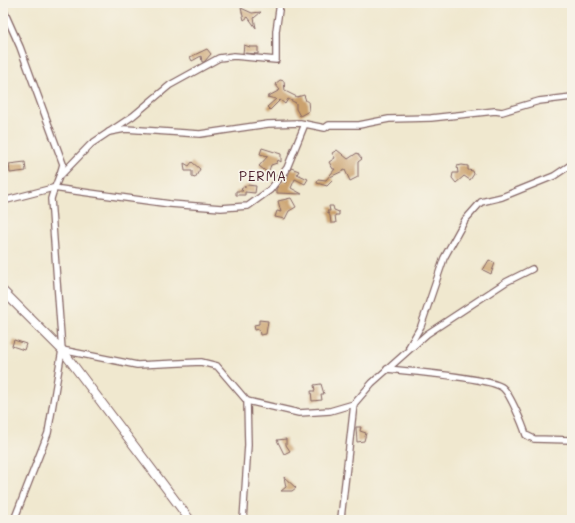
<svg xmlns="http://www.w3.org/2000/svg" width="575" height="523" viewBox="0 0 575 523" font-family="Mali,sans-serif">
  <rect width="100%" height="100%" fill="#f7f3e8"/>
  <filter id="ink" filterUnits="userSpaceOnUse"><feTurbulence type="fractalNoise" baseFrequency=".025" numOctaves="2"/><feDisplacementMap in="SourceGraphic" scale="8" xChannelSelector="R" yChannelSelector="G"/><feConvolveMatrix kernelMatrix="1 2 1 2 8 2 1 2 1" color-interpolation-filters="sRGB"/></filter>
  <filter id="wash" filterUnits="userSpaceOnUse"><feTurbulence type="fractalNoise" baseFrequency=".012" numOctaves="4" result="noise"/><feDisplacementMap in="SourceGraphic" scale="16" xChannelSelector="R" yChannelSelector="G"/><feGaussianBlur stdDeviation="0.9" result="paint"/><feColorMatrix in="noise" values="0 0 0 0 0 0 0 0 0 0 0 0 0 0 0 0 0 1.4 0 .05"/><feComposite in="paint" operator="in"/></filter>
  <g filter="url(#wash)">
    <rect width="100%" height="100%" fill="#f0e8cf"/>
    <g id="blocks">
      <!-- building -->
      <g fill="#cba26e">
        <polygon points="241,8 252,13 261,12 254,18 256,28 248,17 244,20"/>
        <polygon points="244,45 250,47 258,47 258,54 243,53"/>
        <polygon points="207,49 211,54 204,62 202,62 201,56 192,61 190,57"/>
        <polygon points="280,80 284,81 285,91 297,97 304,95 306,101 308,101 309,111 300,116 296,109 296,103 288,99 285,104 280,100 270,110 267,107 276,99 267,97 280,90 275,84"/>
        <polygon points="262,148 281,154 281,162 278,160 277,163 271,165 268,173 259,166 268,156 260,154"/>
        <polygon points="337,150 348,159 357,153 362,159 358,162 358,177 350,181 345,170 330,177 333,180 327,186 317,183 318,179 326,180 335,169 333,169 329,162 335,158 332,153"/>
        <polygon points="25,162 26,171 10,173 9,164"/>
        <polygon points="192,162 200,169 195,178 192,177 192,171 185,171 184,163 189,166"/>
        <polygon points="462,165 468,166 468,170 473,171 474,174 470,180 464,176 456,183 452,178 453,173 458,173 457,166"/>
        <polygon points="291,168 299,171 297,174 308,179 305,184 295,179 291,188 302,194 277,193 277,187 285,178 285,183"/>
        <polygon points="247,185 256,186 255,193 245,192 245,195 236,195 236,191 243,191 241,189"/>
        <polygon points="291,198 296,207 289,211 285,219 275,217 277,211 281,212 278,201"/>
        <polygon points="329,206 333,206 334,210 339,212 339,215 335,215 336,223 331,223 330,216 327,211 330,211"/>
        <polygon points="489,260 495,263 491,274 483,270"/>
        <polygon points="259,320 268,321 266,334 260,335 259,329 255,330 254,325 259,324"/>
        <polygon points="14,340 26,344 24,350 12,346"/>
        <polygon points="321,384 324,394 321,394 322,400 312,401 311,391 315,391 314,385"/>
        <polygon points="356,427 361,427 360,431 366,433 364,441 357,442"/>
        <polygon points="286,439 286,445 290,451 284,454 277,440"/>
        <polygon points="284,477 296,488 292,491 281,491 286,487"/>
      </g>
    </g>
  </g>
  <g filter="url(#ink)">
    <use href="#blocks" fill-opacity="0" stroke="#846564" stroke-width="1"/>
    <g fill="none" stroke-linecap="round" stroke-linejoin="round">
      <defs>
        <g id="street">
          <path d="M3 9 20 47 63 164C60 177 54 187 51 199L62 350 48 433 14 520"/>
          <polyline points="109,132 125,129 200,134 268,124 300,123 325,128 329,125 359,125 389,119 431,118 495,111 502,112 539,101 572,97"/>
          <polyline points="61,175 91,144 133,116 170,85 219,58 234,56 276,60 276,31 280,3"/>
          <polyline points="3,201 53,188 170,204 221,208 248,206 270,190 287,168 305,124"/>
          <polyline points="409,347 421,326 444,258 465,220 481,202 502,197 554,176 572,164"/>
          <polyline points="62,350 137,365 201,362 217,366 247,401 248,445 243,520"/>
          <path d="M387 369C407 371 492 378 503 388 510 394 523 425 526 435L534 439 572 440"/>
          <polyline points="247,401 299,413 330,411 354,404 372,383 427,334 506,282 532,269"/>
          <polyline points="344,520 341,518 354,404"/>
        </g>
        <polyline id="secondary" points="3,291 62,350 190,520"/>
      </defs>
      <!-- street casing -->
      <use href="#street" stroke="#846564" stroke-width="8"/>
      <!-- secondary casing -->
      <use href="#secondary" stroke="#846564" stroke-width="10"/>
      <!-- street -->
      <use href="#street" stroke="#fff" stroke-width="5.5"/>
      <!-- secondary -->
      <use href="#secondary" stroke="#fff" stroke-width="8"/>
    </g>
  </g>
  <g text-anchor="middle" stroke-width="3.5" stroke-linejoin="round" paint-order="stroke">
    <!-- quarter labels -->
    <g font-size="13" letter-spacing="1" fill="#4a1f2b" stroke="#f7f3e8">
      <text x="263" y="181">PERMA</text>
    </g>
  </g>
  <!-- margin -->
  <rect width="575" height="523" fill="none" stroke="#f7f3e8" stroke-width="16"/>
</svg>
